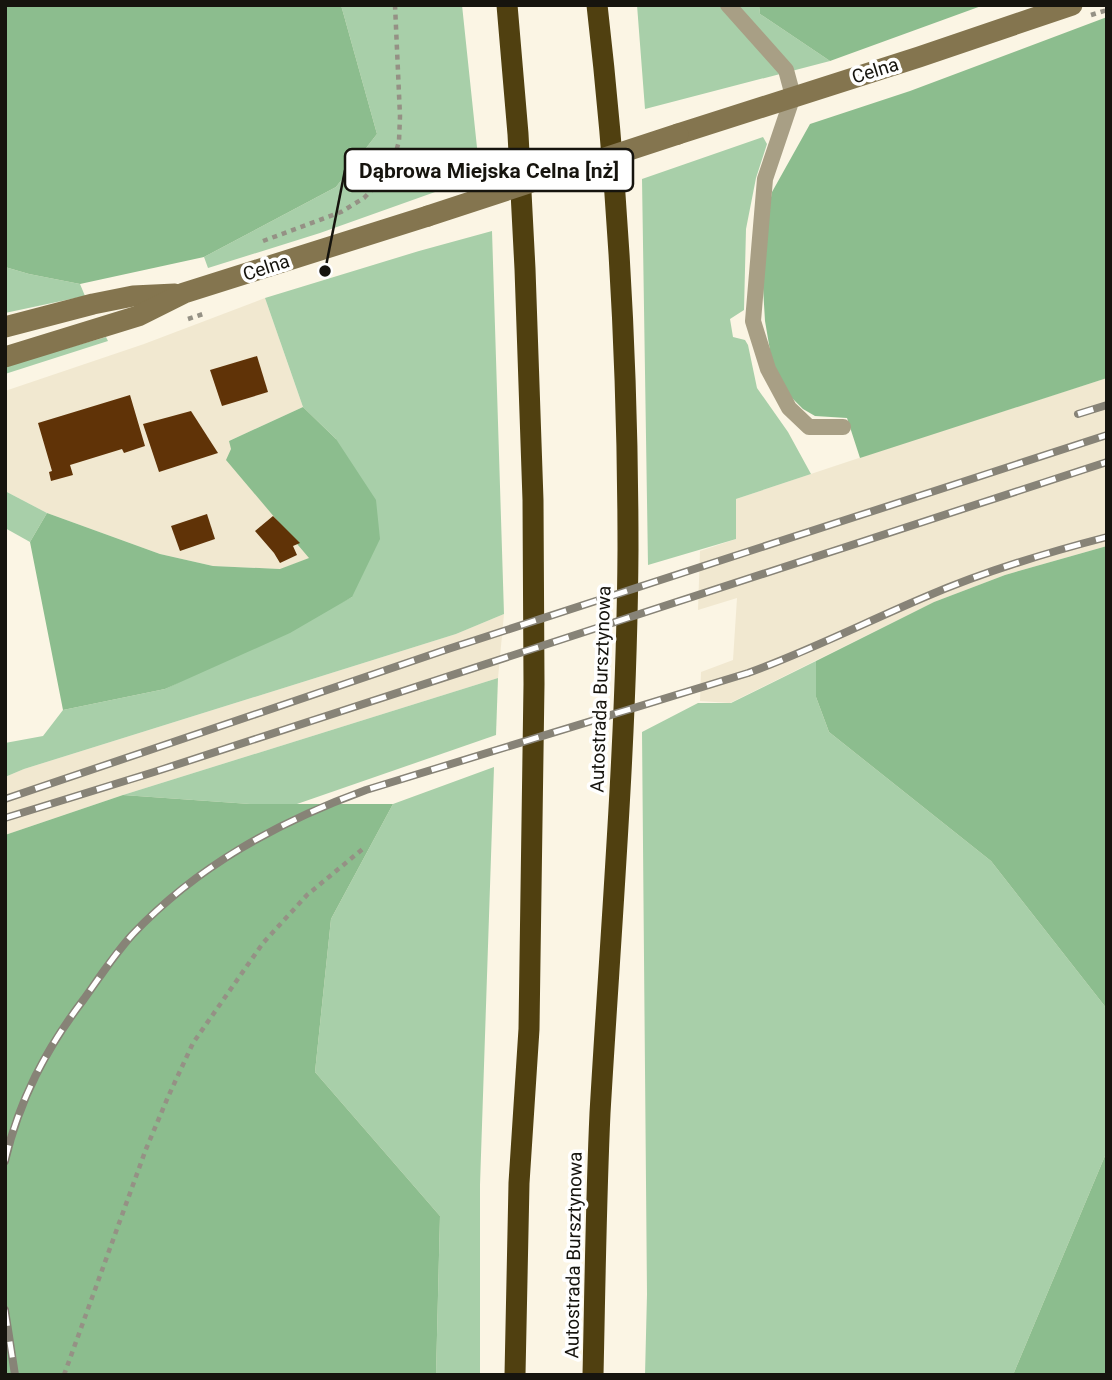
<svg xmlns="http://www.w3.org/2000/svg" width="1112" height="1380" viewBox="0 0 1112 1380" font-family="Roboto,sans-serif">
  <rect width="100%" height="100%" fill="#fbf5e4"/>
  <!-- built -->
  <g fill="#f1e8d0">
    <polygon points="265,298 303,407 229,441 310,558 281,569 213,566 160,554 47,513 5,491 5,391 144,344"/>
    <polygon points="1107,378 1107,546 1005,575 934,602 730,703 700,701 701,672 733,660 737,598 698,610 700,551 736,539 736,499 910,441"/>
    <polygon points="504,614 498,678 123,795 5,835 5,777 24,769 456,634"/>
  </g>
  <!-- green -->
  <g fill="#a8cfa9">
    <polygon points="341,5 462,5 480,176 320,233 208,268 204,257 336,187 377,134"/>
    <polygon points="637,5 759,5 760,14 830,61 645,109"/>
    <polygon points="763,137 767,144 756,178 746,229 744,310 730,319 733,337 745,340 748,345 757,388 788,432 811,474 736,499 736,539 648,565 642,179"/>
    <polygon points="492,231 504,614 456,634 24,769 5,777 5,743 43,736 63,710 165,689 352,597 336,439 303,407 265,298 419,251"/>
    <polygon points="5,267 29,274 80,284 85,296 5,313"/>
    <polygon points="106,337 108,341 5,374 5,366"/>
    <polygon points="5,491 47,513 30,542 5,528"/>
    <polygon points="816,661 816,697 829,732 991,861 1107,1009 1107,1151 1013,1375 645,1375 647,1294 642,732 698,703 731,703"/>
    <polygon points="498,678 496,735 297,804 250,804 123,795"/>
    <polygon points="494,767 480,1185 480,1375 436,1375 440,1216 315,1072 331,919 393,804"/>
  </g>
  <!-- forest -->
  <g fill="#8cbd8e">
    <polygon points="5,5 341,5 377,134 336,187 204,257 80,284 29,274 5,267"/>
    <polygon points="759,5 984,5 830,61 760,14"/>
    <polygon points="1107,17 1107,378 860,458 847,418 815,416 803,409 789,395 773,368 765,321 762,270 765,229 772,192 810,124 910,91"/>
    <polygon points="303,407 336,439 376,500 380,539 352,597 290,633 165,689 63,710 30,542 47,513 160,554 213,566 280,569 309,558 226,460 231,449 229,441"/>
    <polygon points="1107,546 1107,1009 991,861 829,732 816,697 816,661 934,602 1005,575"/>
    <polygon points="123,795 250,804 393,804 331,919 315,1072 440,1216 436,1375 5,1375 5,835"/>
    <polygon points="1107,1151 1107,1375 1013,1375"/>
  </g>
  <!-- building -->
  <g fill="#603307">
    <polygon points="257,356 268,392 222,406 210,370"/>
    <polygon points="130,395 145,446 124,453 122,449 70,465 73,475 51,481 49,472 52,471 38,423"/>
    <polygon points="191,411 218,453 159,472 143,424"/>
    <polygon points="207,514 215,539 180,551 171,526"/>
    <polygon points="273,516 300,543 293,546 297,555 280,563 274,553 255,531"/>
  </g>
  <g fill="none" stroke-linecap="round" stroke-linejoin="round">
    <!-- path -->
    <g stroke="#959185" stroke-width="4.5" stroke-dasharray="5 5" stroke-linecap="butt">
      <polyline points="1091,15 1107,10"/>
      <polyline points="263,241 341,212 364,198 386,175 394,159 399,141 400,116 395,5"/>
      <polyline points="188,319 206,313"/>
      <polyline points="64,1375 146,1149 168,1097 193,1043 263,943 307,895 365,847"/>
    </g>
    <!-- lane -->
    <polyline stroke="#a89f85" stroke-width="16" points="728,5 786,70 793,96 765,179 753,321 768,369 789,408 809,427 843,427"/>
    <!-- secondary -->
    <g stroke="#84754f" stroke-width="21">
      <polyline points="678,134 919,57 1072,5"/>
      <polyline points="5,327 93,304 133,296 175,294"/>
      <polyline points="5,357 138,316 184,293 428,216"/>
    </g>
    <!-- highway -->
    <g stroke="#504010" stroke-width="21">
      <polyline points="507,5 518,134 525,269 533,500 534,684 529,1029 519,1183 515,1375"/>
      <path d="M593 1375C595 1287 596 1200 600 1113 611 925 627 737 628 549 628 367 618 186 597 5"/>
    </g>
    <defs>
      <g id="rail">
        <polyline points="1078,414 1107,405"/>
        <polyline points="5,799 448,649 1107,435"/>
        <polyline points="5,818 154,772 1107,462"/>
        <path d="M5 1161C19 1100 46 1049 84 999 99 978 114 955 132 935 197 866 278 822 366 790L748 673C809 651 866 622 925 597 983 572 1045 553 1107 537"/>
        <polyline points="5,1310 15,1375"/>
      </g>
    </defs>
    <!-- rail casing -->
    <use href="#rail" stroke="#878377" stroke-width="8"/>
    <!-- rail -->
    <use href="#rail" stroke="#fff" stroke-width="5" stroke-dasharray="16" stroke-linecap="butt"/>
    <!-- secondary-bridge -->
    <polyline stroke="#84754f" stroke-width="21" points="428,216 678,134"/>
  </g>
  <g text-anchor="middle" stroke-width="7" stroke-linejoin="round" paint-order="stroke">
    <!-- street labels -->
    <g font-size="19" fill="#16140e" stroke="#fff">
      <text transform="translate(875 70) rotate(-17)" y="7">Celna</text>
      <text transform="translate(266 267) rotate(-18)" y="7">Celna</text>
      <text transform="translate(600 689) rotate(-88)" y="7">Autostrada Bursztynowa</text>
      <text transform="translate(573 1255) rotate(-89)" y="7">Autostrada Bursztynowa</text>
    </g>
  </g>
  <!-- callouts -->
  <path fill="none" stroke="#16140e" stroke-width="2.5" d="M325 271L345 170"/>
  <circle fill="#16140e" stroke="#fff" stroke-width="2.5" cx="325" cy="271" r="7"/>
  <rect fill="#fff" stroke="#16140e" stroke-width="2.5" x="345" y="149" width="288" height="42" rx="7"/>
  <g font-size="21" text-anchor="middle" font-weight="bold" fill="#16140e">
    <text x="489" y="178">Dąbrowa Miejska Celna [nż]</text>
  </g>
  <!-- border -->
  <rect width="1112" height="1380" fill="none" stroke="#16140e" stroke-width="14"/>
</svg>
